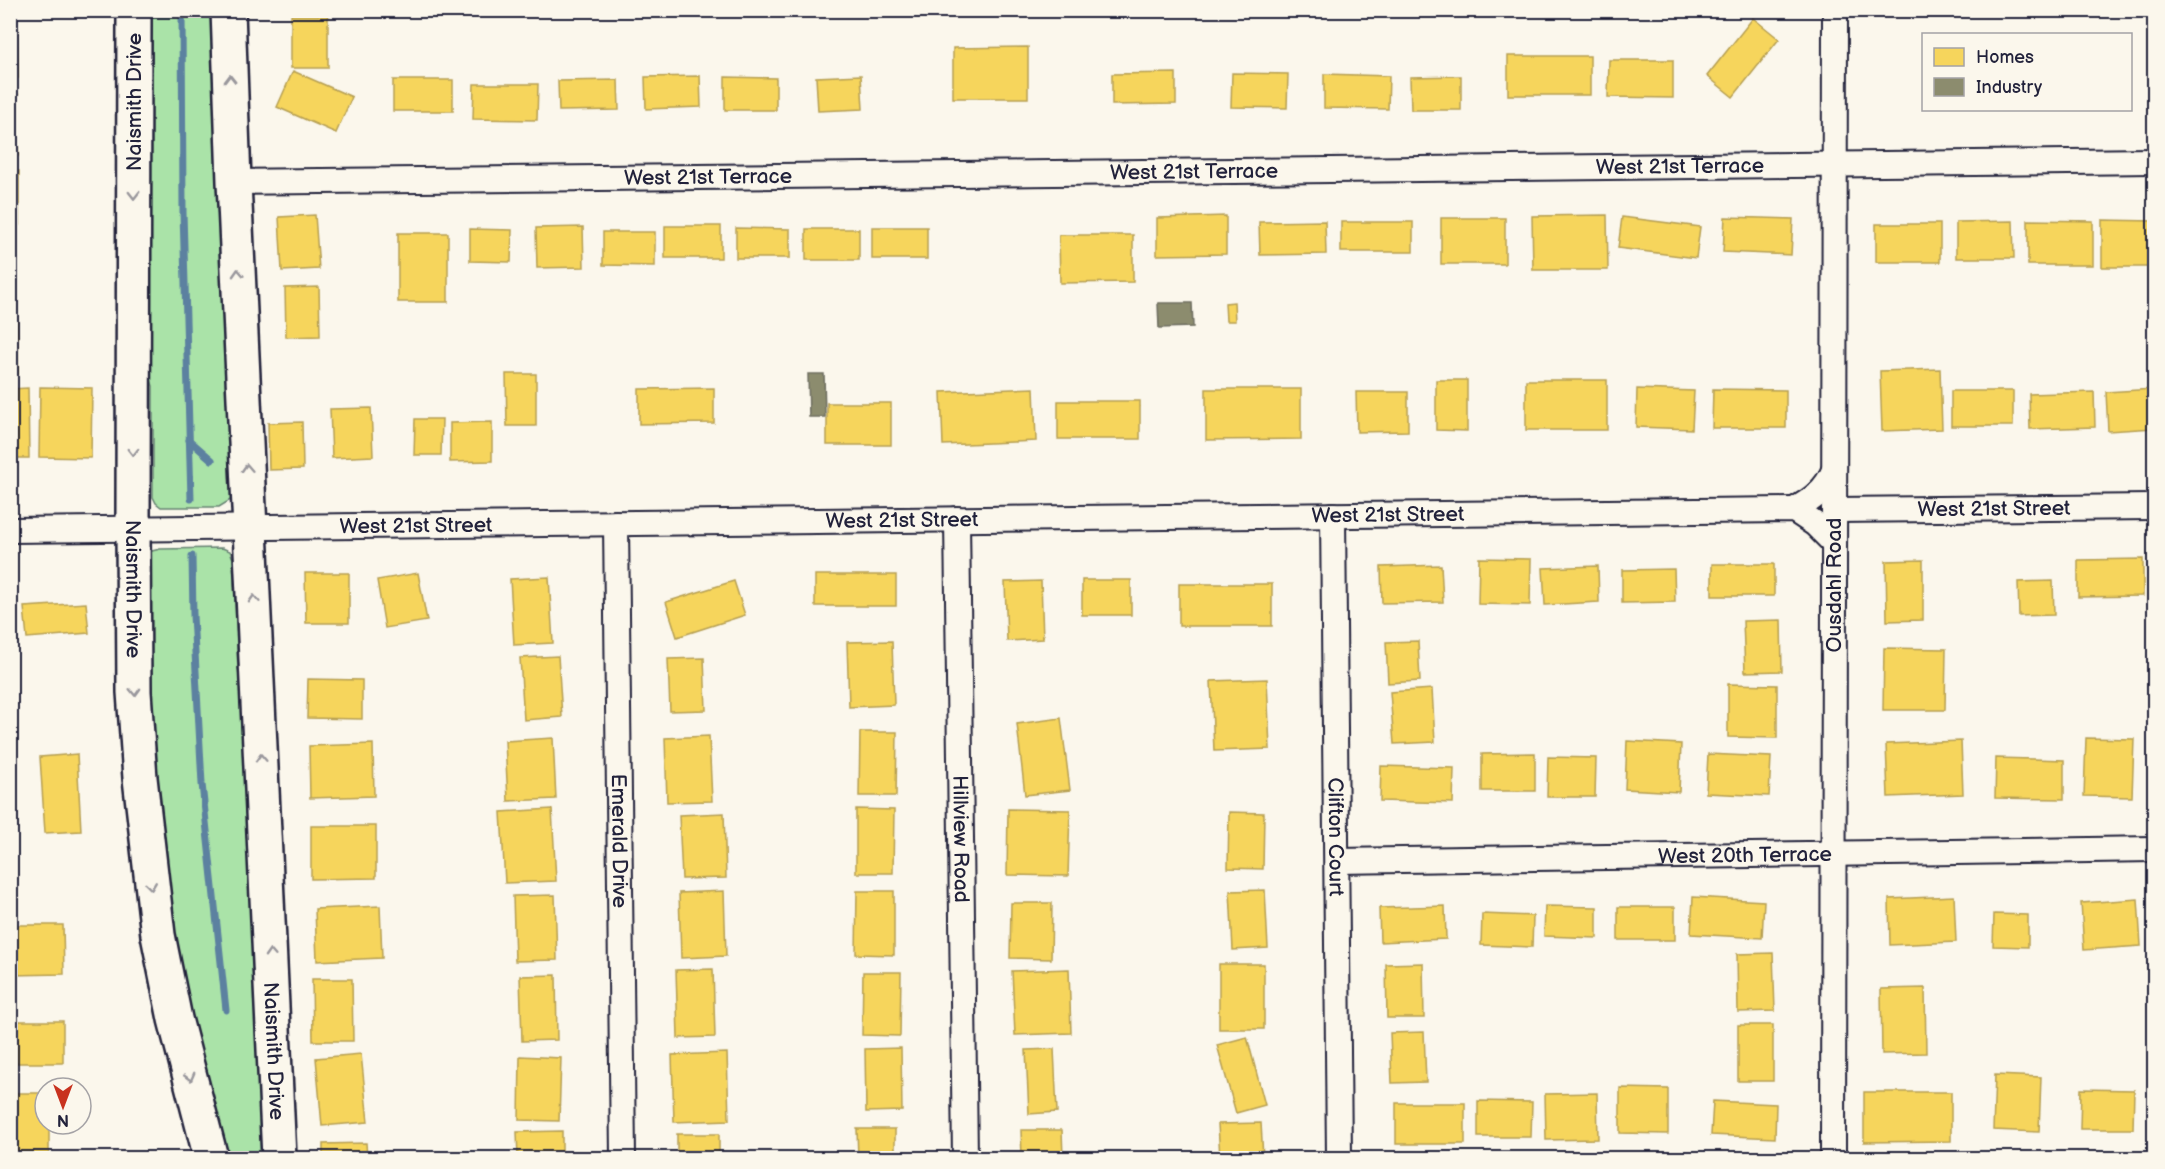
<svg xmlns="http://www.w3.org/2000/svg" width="2165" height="1169" viewBox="0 0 2165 1169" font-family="'Balsamiq Sans',sans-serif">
  <rect width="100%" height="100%" fill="#fbf7ec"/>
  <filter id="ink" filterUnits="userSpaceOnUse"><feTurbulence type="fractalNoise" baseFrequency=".0167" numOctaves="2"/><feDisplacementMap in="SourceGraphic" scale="12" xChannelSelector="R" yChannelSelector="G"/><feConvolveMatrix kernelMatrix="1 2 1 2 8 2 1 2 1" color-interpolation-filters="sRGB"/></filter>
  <g filter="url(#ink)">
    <!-- green -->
    <g fill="#aae3a8" stroke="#668272" stroke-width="1.5">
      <polygon points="146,11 218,11 232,499 219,507 161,507 156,503 153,497 153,386 145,360"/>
      <polygon points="222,548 230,551 233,559 238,669 246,691 269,1158 224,1158 168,914 150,768 146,558 152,551 160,549"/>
    </g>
    <!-- homes -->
    <g fill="#f6d55c" stroke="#b69f52" stroke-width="1.5">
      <polygon points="10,12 17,12 18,78 10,78"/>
      <rect x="291" y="15" width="37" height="53"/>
      <polygon points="1753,18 1779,39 1733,97 1707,76"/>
      <polygon points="1028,47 1028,98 953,98 953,48"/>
      <rect x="1508" y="56" width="82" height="39"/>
      <polygon points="1609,60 1673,60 1673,98 1608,97"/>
      <polygon points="293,71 352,97 336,133 277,107"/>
      <polygon points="1176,73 1176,104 1112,105 1112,74"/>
      <polygon points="1232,73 1288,74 1287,108 1231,107"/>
      <polygon points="1324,74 1389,76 1388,109 1324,108"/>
      <polygon points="861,75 863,109 818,111 816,77"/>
      <polygon points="700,76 701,107 646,109 645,77"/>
      <polygon points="1461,76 1461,110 1411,110 1410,77"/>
      <polygon points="725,77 776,78 776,110 725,110"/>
      <rect x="393" y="80" width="60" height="31"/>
      <polygon points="618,80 619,110 559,111 558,81"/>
      <polygon points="474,84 538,84 537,120 473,119"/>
      <rect x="10" y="94" width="8" height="62"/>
      <rect x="10" y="171" width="9" height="54"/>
      <polygon points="315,215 319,269 282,271 279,217"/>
      <polygon points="1607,215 1608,270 1533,270 1532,216"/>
      <polygon points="1226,216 1226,254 1157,255 1157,218"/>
      <polygon points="1622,217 1700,227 1696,258 1618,248"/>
      <polygon points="1725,217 1793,219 1791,255 1723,252"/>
      <rect x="1441" y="218" width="64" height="46"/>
      <polygon points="2028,220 2093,221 2093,265 2028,265"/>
      <polygon points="2102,220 2154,221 2154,267 2102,267"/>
      <polygon points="1325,221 1326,254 1260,255 1259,222"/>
      <polygon points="2013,221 2014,258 1956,258 1956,222"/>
      <rect x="1341" y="222" width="72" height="30"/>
      <rect x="1876" y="224" width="64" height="38"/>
      <rect x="665" y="226" width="56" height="32"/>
      <polygon points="583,227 584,267 537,268 536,228"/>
      <rect x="872" y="227" width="55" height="32"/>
      <polygon points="736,228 790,229 790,258 736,258"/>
      <polygon points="470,229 512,230 511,262 470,261"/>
      <rect x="806" y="229" width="53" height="31"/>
      <polygon points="603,232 655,232 655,266 603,265"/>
      <rect x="398" y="233" width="50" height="69"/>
      <polygon points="1059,235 1133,235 1133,282 1060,283"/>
      <polygon points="10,240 17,240 18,298 10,298"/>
      <polygon points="319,287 320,336 286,337 285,288"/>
      <polygon points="1234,302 1235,321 1226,321 1225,303"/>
      <polygon points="10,308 17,308 18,374 10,374"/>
      <polygon points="1940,369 1942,429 1882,431 1880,371"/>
      <polygon points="506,374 536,374 536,426 507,426"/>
      <polygon points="1436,380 1467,380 1467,431 1436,430"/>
      <rect x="1526" y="380" width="81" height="50"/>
      <polygon points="40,387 92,388 91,458 39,457"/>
      <polygon points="28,388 29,458 10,458 10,389"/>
      <polygon points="714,388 714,423 639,424 639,389"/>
      <polygon points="1034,388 1036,441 943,445 941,392"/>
      <polygon points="1206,389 1301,389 1301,439 1206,440"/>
      <polygon points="1637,389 1694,391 1692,429 1636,427"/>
      <polygon points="1713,389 1786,390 1786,428 1712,428"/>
      <polygon points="2154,389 2154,428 2108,431 2106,392"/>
      <rect x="1951" y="391" width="62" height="35"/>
      <polygon points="1356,392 1408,392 1408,431 1357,432"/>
      <polygon points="2094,392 2095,427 2030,429 2029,394"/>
      <rect x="1058" y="401" width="82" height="38"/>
      <rect x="827" y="403" width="64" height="42"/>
      <polygon points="371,408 373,456 332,458 330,409"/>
      <polygon points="415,419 442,419 441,455 414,455"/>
      <polygon points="302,422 303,469 269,470 268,423"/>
      <polygon points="492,422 492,461 450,462 450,423"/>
      <polygon points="1479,558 1531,559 1530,605 1478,604"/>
      <polygon points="2143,559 2143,596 2078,597 2078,560"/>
      <polygon points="1923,560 1923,620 1887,621 1886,561"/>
      <rect x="1712" y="564" width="62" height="32"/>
      <polygon points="1441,565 1443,602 1382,603 1381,567"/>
      <polygon points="1598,566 1599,602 1545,605 1543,568"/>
      <polygon points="1674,569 1675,602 1622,603 1622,570"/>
      <polygon points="305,573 349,573 349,623 306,623"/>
      <polygon points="418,573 427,621 385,628 377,580"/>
      <rect x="815" y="575" width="81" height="31"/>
      <polygon points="549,577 553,643 514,645 510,579"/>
      <rect x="1082" y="580" width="49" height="35"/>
      <polygon points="734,581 745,615 677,637 666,602"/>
      <polygon points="1041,581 1043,639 1007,641 1005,582"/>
      <polygon points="2053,581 2054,615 2019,616 2018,582"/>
      <rect x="1179" y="584" width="93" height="42"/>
      <polygon points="86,603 89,633 27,638 24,607"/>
      <polygon points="1781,620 1782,671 1745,672 1743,621"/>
      <polygon points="892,641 894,705 849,707 847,642"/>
      <polygon points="1418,641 1420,681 1388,683 1386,642"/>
      <polygon points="1884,648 1946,649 1945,710 1883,710"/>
      <polygon points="558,656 562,717 524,720 520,658"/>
      <polygon points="704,658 706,710 670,711 668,659"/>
      <polygon points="308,679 362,680 362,719 307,718"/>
      <polygon points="1267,679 1270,749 1214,751 1211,681"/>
      <polygon points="1728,684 1777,685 1777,738 1728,737"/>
      <polygon points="1432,689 1435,742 1394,744 1390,692"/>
      <polygon points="1061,718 1070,790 1025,795 1017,724"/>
      <polygon points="860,732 897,732 896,796 859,796"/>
      <polygon points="709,736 712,801 667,802 665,738"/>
      <polygon points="553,738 556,799 508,801 505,741"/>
      <polygon points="2086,738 2134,739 2132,797 2084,796"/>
      <polygon points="1627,741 1681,744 1679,792 1625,789"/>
      <polygon points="1961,741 1963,794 1888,797 1886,744"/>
      <polygon points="373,744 374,796 310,798 309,746"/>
      <polygon points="1535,753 1535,791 1482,791 1482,754"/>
      <polygon points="77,754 81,831 45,833 40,757"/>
      <polygon points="1708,754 1771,757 1769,796 1706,793"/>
      <polygon points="1548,757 1596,758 1595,797 1547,797"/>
      <polygon points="1996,758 2064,760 2064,799 1995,798"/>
      <polygon points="1381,766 1454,768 1453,803 1380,801"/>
      <polygon points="552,809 556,881 505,883 501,812"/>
      <polygon points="856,809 894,810 893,873 856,873"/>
      <polygon points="1008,809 1070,810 1068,876 1007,875"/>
      <polygon points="1229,812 1264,813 1263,869 1228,868"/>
      <polygon points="724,813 726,878 682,879 679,815"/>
      <polygon points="311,826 376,826 376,878 311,879"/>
      <polygon points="1265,890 1268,948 1233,950 1230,891"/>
      <polygon points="724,891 726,956 681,958 679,893"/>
      <polygon points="857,891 894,891 894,955 856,954"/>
      <polygon points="555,895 557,960 515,961 513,896"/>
      <polygon points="1954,896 1956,942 1890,945 1889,899"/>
      <polygon points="1693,897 1764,901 1762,938 1691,934"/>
      <polygon points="2138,899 2141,946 2084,950 2081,903"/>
      <polygon points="1011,903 1052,903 1051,959 1010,958"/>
      <polygon points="380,906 382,958 317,961 315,909"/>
      <polygon points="1445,906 1446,939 1380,942 1379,908"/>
      <polygon points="1545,906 1597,907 1597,938 1544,936"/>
      <rect x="1618" y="907" width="57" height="33"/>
      <polygon points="1482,914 1533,916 1532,947 1481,945"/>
      <polygon points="1994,914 2028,915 2028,947 1993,946"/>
      <polygon points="10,925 63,925 64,974 10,975"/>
      <polygon points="1773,953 1775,1011 1738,1012 1737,954"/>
      <polygon points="1423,963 1424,1018 1387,1018 1386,964"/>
      <rect x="1219" y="964" width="45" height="65"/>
      <polygon points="713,969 715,1037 678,1038 676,970"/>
      <polygon points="1069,969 1071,1033 1015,1035 1012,971"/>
      <polygon points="863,972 901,972 900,1036 862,1035"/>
      <polygon points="556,975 557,1040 522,1041 520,976"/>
      <polygon points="312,979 352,979 353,1041 313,1041"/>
      <polygon points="1925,988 1926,1053 1882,1054 1881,989"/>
      <rect x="10" y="1021" width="53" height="42"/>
      <rect x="1738" y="1025" width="35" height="56"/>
      <polygon points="1424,1032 1426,1082 1392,1083 1390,1033"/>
      <polygon points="1247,1037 1265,1105 1236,1113 1217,1045"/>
      <polygon points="901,1048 902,1111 866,1112 865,1049"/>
      <polygon points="1054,1049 1057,1112 1029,1114 1026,1050"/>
      <polygon points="727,1053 729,1120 674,1122 672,1055"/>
      <polygon points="361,1054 368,1122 322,1126 316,1058"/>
      <polygon points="520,1056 561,1058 559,1121 519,1120"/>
      <polygon points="1995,1075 2041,1077 2039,1132 1993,1130"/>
      <polygon points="1620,1088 1668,1089 1668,1134 1620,1133"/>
      <polygon points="2081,1089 2134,1090 2133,1129 2080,1129"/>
      <polygon points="1864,1092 1951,1092 1951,1141 1864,1142"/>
      <polygon points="10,1093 45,1093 45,1124 49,1124 49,1158 10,1158"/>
      <polygon points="1597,1093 1598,1139 1546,1140 1545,1094"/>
      <polygon points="1478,1101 1532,1102 1531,1137 1478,1137"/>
      <polygon points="1713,1101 1776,1104 1775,1138 1711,1135"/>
      <rect x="1396" y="1103" width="69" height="41"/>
      <polygon points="1261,1123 1263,1158 1220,1158 1218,1124"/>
      <polygon points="857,1129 895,1129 895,1158 858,1158"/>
      <polygon points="1021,1130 1062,1130 1063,1158 1022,1158"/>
      <polygon points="562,1131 562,1158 518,1158 517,1132"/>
      <rect x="677" y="1134" width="42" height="24"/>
      <polygon points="366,1143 367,1158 323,1158 323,1144"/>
    </g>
    <!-- industry -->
    <g fill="#8c8c6e" stroke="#6c6c5f" stroke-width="1.5">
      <polygon points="1158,303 1192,303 1193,327 1159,328"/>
      <polygon points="808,374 824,374 825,417 809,417"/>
    </g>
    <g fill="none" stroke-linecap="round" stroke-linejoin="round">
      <!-- stream -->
      <g stroke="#5c81a0" stroke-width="7">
        <polyline points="182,10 183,212 191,499"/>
        <polyline points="189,440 212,460"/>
        <polyline points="192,556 193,615 202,784 226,1010"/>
      </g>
      <defs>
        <g id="street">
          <path id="s1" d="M234 182 2154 161"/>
          <path d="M1794 510C1812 500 1826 490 1834 470"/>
          <path id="s2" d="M1834 510 2154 507"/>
          <path id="s3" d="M1333 515 1339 1158"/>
          <path id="s4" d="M957 519 965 1158"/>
          <path id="s5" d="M616 523 623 1158"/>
          <path id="s6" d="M10 530 1794 510 1815 524 1834 543"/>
          <path id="s7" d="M1337 861 2154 849"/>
          <path id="s8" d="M1833 1158 1835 10"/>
        </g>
        <g id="secondary">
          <path id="s9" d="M134 10 133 528 134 692 140 778 158 935 175 1019 211 1158"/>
          <path id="s10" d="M228 10 234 182 279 1158"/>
        </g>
      </defs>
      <!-- street casing -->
      <use href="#street" stroke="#22223b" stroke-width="28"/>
      <!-- secondary casing -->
      <use href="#secondary" stroke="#22223b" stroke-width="38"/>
      <!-- street -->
      <use href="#street" stroke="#fbf7ec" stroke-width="24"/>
      <!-- secondary -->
      <use href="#secondary" stroke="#fbf7ec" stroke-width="33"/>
    </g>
    <!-- one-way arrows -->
    <defs><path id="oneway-chevron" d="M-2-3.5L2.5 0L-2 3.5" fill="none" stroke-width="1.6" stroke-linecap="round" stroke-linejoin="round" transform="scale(1.5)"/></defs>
    <g stroke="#99979c">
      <use href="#oneway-chevron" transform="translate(230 79) rotate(-91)"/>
      <use href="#oneway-chevron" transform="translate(134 195) rotate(90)"/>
      <use href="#oneway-chevron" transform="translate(238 273) rotate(-93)"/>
      <use href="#oneway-chevron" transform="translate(133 452) rotate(90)"/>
      <use href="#oneway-chevron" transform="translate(247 468) rotate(-93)"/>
      <use href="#oneway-chevron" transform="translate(254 599) rotate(-93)"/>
      <use href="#oneway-chevron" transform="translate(135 692) rotate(88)"/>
      <use href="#oneway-chevron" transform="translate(261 758) rotate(-93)"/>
      <use href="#oneway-chevron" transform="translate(151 886) rotate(82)"/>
      <use href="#oneway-chevron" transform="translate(270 953) rotate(-93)"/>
      <use href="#oneway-chevron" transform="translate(190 1077) rotate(75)"/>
    </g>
  </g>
  <g text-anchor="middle" stroke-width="6" stroke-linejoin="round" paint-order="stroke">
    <!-- street labels -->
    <g font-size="21" fill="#22223b" stroke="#fbf7ec">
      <text transform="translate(134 102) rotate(-90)" y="7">Naismith Drive</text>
      <text dy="7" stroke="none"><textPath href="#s1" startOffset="1446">West 21st Terrace</textPath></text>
      <text dy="7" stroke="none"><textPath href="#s1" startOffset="960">West 21st Terrace</textPath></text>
      <text dy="7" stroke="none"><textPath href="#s1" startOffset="474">West 21st Terrace</textPath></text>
      <text dy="7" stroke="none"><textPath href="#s2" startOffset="160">West 21st Street</textPath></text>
      <text dy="7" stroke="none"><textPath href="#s6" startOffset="1378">West 21st Street</textPath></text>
      <text dy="7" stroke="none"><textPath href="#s6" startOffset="892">West 21st Street</textPath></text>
      <text dy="7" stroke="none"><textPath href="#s6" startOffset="406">West 21st Street</textPath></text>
      <text dy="7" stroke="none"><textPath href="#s8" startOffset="573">Ousdahl Road</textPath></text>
      <text dy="7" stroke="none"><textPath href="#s9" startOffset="579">Naismith Drive</textPath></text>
      <text dy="7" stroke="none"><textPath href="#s3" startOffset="322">Clifton Court</textPath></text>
      <text dy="7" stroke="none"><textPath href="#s4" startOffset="320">Hillview Road</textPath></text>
      <text dy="7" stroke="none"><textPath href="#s5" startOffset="318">Emerald Drive</textPath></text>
      <text dy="7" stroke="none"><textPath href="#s7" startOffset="408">West 20th Terrace</textPath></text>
      <text dy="7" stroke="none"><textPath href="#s10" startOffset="1042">Naismith Drive</textPath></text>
    </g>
  </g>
  <!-- margin -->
  <rect width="2165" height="1169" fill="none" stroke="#fbf7ec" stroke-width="36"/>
  <rect x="18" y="18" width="2129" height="1133" fill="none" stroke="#22223b" stroke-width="2" filter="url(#ink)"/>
  <!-- legend -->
  <rect x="1922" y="33" width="210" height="78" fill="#fbf7ec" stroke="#a4a2a5" stroke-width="1.5"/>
  <rect x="1934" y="48" width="30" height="18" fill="#f6d55c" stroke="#a4a2a5" stroke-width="1.5"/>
  <text x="1976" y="63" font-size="18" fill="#22223b">Homes</text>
  <rect x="1934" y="78" width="30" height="18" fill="#8c8c6e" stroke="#a4a2a5" stroke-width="1.5"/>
  <text x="1976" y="93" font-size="18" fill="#22223b">Industry</text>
  <!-- north arrow -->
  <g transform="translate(63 1106) rotate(180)"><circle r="28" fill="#fbf7ec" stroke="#a4a2a5" stroke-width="1.5"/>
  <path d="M0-4.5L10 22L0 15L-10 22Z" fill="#c8321e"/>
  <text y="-9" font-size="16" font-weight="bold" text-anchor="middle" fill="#22223b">N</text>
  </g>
</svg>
